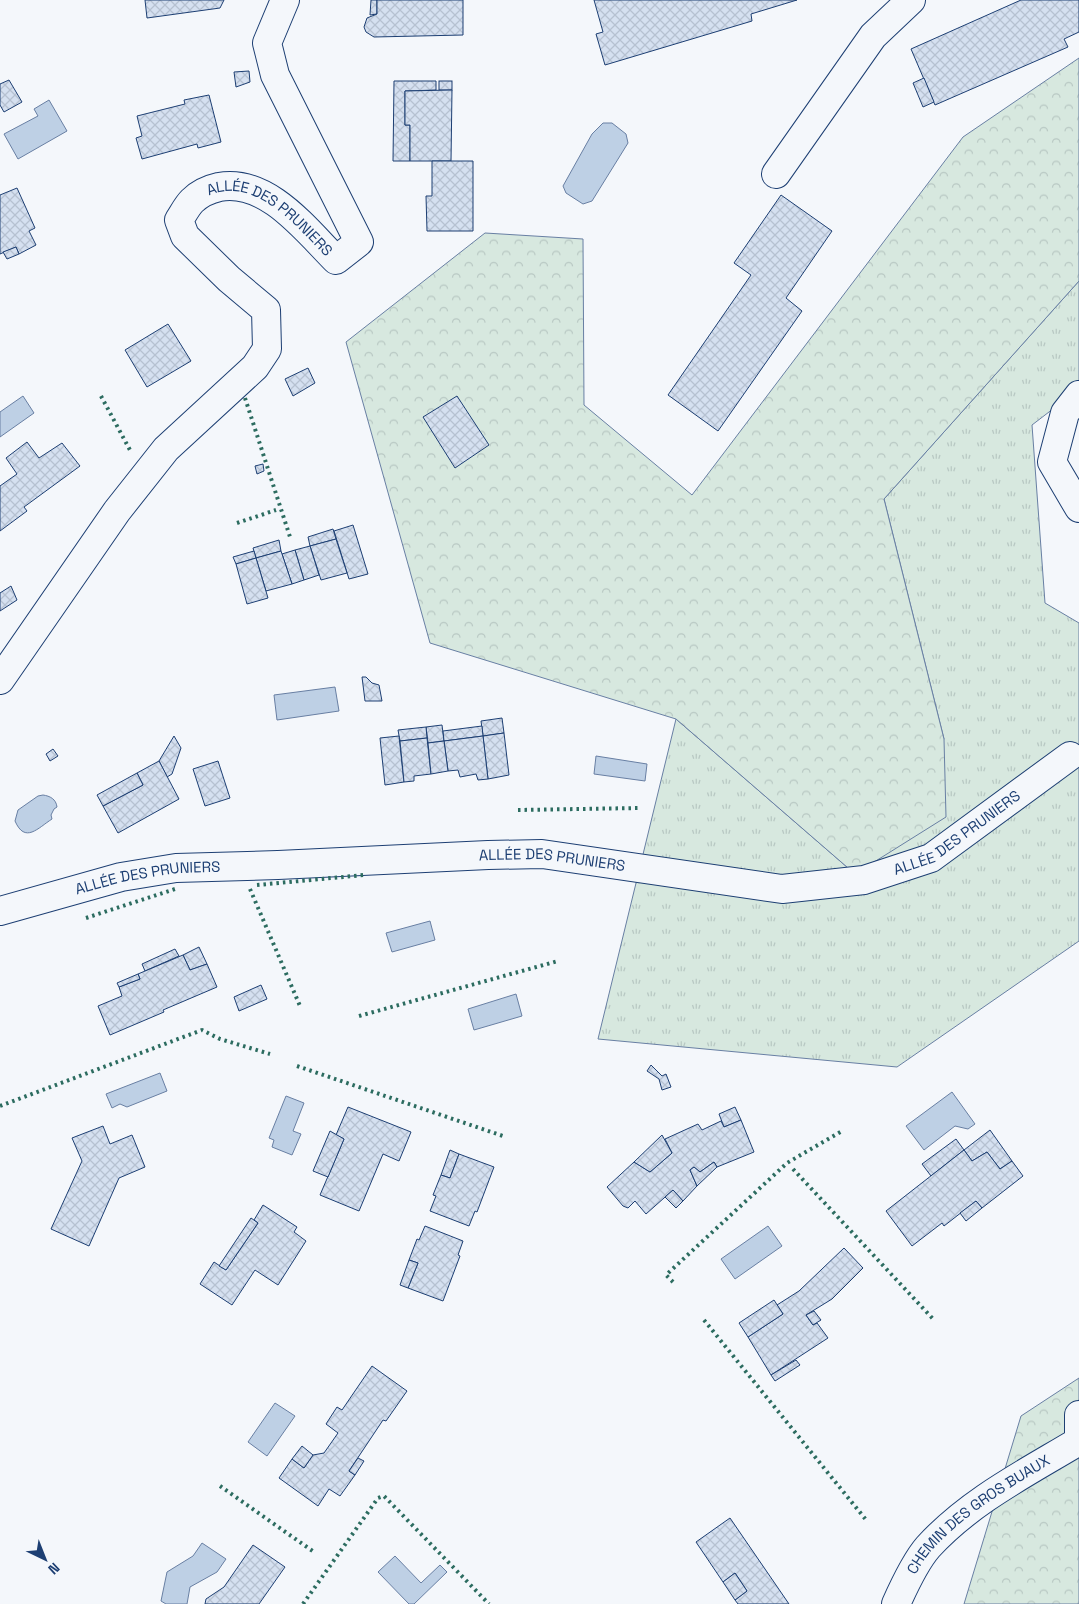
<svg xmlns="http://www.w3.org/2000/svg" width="1079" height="1604" viewBox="0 0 1079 1604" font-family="'Space Grotesk',sans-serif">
  <defs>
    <pattern id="grass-tufts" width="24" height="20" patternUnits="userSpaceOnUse" patternTransform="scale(1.25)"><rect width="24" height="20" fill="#d7e8df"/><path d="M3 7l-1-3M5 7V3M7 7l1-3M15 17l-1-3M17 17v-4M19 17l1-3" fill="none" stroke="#b8c8c3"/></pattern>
    <pattern id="forest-crowns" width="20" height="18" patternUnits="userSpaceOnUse" patternTransform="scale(1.25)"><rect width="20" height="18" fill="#d7e8df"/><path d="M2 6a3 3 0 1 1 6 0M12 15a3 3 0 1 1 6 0" fill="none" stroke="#b8c8c3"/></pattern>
    <pattern id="building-cross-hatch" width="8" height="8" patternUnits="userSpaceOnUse" patternTransform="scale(1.25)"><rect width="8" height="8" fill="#d5e0f0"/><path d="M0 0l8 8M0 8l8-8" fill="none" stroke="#b6c1d1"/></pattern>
  </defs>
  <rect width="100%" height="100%" fill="#f4f7fb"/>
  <polygon fill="url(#grass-tufts)" stroke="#687fa3" points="1079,281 1079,389 1032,425 1045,603 1079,623 1079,941 897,1067 598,1039 676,719 855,874 944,739 884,499"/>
  <g fill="url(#forest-crowns)" stroke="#687fa3">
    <polygon points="1079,58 1079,281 884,499 944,739 946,817 855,874 676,719 430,643 346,342 485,233 583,239 584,405 692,495 963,137"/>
    <polygon points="1079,1378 1079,1604 964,1604 1021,1416"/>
  </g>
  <g fill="#bed0e5" stroke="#687fa3">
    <polygon points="49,100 67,131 18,159 4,134 38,116 34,109"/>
    <polygon points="603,123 612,123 626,134 628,143 592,201 583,204 566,193 563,186 592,134"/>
    <polygon points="23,396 34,413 0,437 0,412"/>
    <polygon points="335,687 339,711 277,720 274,695"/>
    <polygon points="596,756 647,764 645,781 594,774"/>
    <path d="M43,795C50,796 56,799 57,807L54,809L51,815L52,819C38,828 25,844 15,821L18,810L38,796Z"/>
    <polygon points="430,921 435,940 392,952 386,933"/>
    <polygon points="516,994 522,1016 474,1030 468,1009"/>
    <polygon points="160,1073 167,1091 127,1107 120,1104 112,1108 106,1094"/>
    <polygon points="952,1092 975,1124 968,1129 955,1126 924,1150 906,1126"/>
    <polygon points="286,1096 304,1103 293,1131 301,1134 292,1155 272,1147 274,1140 269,1138"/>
    <polygon points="768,1226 782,1246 735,1279 721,1259"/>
    <polygon points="275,1403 295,1416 267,1456 248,1442"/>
    <polygon points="202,1543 226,1559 217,1572 190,1587 187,1604 166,1604 161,1601 167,1572 193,1556"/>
    <polygon points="395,1556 421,1583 440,1565 447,1572 414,1604 409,1604 378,1572"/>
  </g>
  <g fill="url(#building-cross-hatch)" stroke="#1d3f73">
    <polygon points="145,0 224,0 220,8 147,18"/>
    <polygon points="371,0 377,0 377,14 370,15"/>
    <polygon points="377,0 463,0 463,35 374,37 366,32 364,27 367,18 377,14"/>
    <polygon points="594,0 797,0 751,14 752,21 605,65 596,34 603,32"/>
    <polygon points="1021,0 1079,0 1079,32 1064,39 1068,47 935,105 911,49"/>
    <polygon points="249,71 250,82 236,87 234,72"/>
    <polygon points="924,78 934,102 923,107 913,83"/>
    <polygon points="9,80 22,102 4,112 0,105 0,84"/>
    <polygon points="394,81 436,81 436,90 405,91 405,125 410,125 410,161 393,161"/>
    <rect x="439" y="81" width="13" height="9"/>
    <polygon points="452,90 451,161 410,161 410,125 405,125 405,91"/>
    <polygon points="209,95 221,142 198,148 197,144 142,159 136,138 142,136 137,116 185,104 184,100"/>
    <polygon points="432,161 473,161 473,231 427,231 426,196 432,196"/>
    <polygon points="17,188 35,228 29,231 36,245 19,254 16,247 0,254 0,195"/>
    <polygon points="781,195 832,231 786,298 802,311 718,431 668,395 751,275 734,263"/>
    <polygon points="16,247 19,254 7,259 3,252"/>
    <polygon points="168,324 191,361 147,387 125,350"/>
    <polygon points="308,368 315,383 293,396 285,379"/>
    <polygon points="457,396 489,445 455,468 423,417"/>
    <polygon points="27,442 39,458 62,443 80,466 24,507 27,511 0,531 0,486 17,474 6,458"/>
    <polygon points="263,464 264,471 257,474 255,466"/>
    <polygon points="353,525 368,574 349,579 334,531"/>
    <polygon points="333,529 336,539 310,546 308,537"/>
    <polygon points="336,539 347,573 321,580 310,546"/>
    <polygon points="279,540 281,551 256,558 253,548"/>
    <polygon points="310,546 319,575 304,580 295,550"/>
    <polygon points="295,550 304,580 292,584 282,554"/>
    <polygon points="254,551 256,558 236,564 233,557"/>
    <polygon points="281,551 292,584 266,591 256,558"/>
    <polygon points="256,558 268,598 247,604 236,564"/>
    <polygon points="11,586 17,600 0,611 0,593"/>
    <polygon points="362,677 366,677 372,683 379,685 382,701 365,701"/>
    <polygon points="502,718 504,733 483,736 481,721"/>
    <polygon points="442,725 444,741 428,743 426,727"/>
    <polygon points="482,726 483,736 444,741 443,731"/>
    <polygon points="426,727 427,738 400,741 398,730"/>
    <polygon points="504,733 509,775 488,779 483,736"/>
    <polygon points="174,736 181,748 172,774 167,777 159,761"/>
    <polygon points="399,736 404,782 385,785 380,738"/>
    <polygon points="483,736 488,779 478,780 476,774 460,777 458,770 448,771 444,741"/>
    <polygon points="427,738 431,774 414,776 414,781 404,782 400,741"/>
    <polygon points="444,741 448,771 431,774 428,743"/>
    <polygon points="53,749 58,756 50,761 46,754"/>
    <polygon points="159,761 179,799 118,833 103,806 143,785 137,773"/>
    <polygon points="218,761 230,798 205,806 193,769"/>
    <polygon points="137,773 143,785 103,806 97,795"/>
    <polygon points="199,947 207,964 190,970 183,955"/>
    <polygon points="175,949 179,956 145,971 142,964"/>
    <polygon points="183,955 190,970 207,964 217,987 163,1010 164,1012 110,1035 98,1006 122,996 119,987 140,979 138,974"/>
    <polygon points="138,974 140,979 119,987 117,983"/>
    <polygon points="261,985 267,999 239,1011 234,997"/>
    <polygon points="651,1065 662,1076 666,1074 671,1087 662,1090 659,1079 647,1071"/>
    <polygon points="348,1107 411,1132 399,1161 383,1154 359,1211 320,1195 344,1139 336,1135"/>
    <polygon points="735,1107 741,1120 724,1127 719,1114"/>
    <polygon points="741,1120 754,1152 717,1167 714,1162 700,1172 694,1167 690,1170 697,1186 683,1201 673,1190 646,1214 635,1201 628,1208 623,1206 607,1187 634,1162 650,1172 672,1153 665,1139 698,1124 702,1130 721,1121 724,1127"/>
    <polygon points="103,1126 110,1144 132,1135 145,1167 119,1178 89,1246 51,1229 82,1161 72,1138"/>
    <polygon points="990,1130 1012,1161 1000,1169 987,1152 972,1161 964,1150"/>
    <polygon points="330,1131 344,1139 328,1177 313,1171"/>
    <polygon points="662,1135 672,1153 650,1172 634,1162"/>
    <polygon points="956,1139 964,1150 931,1176 922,1164"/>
    <polygon points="450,1150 459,1154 450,1178 441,1175"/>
    <polygon points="964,1150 972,1161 987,1152 1000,1169 1012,1161 1023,1176 982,1208 976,1201 944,1226 942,1223 912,1246 886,1211"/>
    <polygon points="459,1154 494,1167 477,1212 475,1211 469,1226 430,1211 436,1196 433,1195 441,1175 450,1178"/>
    <polygon points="714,1162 717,1167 697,1186 690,1170 694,1167 700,1172"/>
    <polygon points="673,1190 683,1201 676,1208 665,1197"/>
    <polygon points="976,1201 982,1208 966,1221 960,1213"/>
    <polygon points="263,1205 297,1227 294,1232 306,1241 278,1285 255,1270 232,1305 200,1284 214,1262 226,1270 258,1223 254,1220"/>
    <polygon points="251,1218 258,1223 226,1270 219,1266"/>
    <polygon points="425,1226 463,1241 458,1255 460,1256 443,1301 408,1288 418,1263 409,1260 417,1239 419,1240"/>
    <polygon points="844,1248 863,1268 832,1299 806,1315 813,1325 817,1323 828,1338 771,1375 748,1337 783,1314 777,1305 799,1291"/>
    <polygon points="409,1260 418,1263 408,1288 400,1285"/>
    <polygon points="774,1300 783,1314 748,1337 739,1323"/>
    <polygon points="814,1311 821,1320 813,1325 806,1315"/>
    <polygon points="796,1360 800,1365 775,1381 771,1375"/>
    <polygon points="372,1366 407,1391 386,1421 383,1420 349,1471 355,1475 340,1496 329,1489 318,1506 279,1478 292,1459 304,1468 313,1455 324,1453 338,1433 326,1424 337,1407 342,1410"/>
    <polygon points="302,1446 313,1455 304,1468 292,1459"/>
    <polygon points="358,1458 364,1461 355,1475 349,1471"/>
    <polygon points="730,1518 789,1604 738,1604 735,1600 747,1591 735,1573 723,1582 696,1542"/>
    <polygon points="253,1545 285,1567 259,1604 205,1604 206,1599 224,1587"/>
    <polygon points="735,1573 747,1591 735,1600 723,1582"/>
  </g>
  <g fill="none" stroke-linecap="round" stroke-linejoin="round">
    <defs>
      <g id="street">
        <polyline points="776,174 873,36 911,0"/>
        <polyline points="1079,395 1065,413 1052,462 1079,508"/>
        <path id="s1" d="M0,680L117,511L166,449L255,367L267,349L266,310L229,279L185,236L179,220C183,214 187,206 192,201C199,194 210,189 219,187C267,178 306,230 336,260L359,242L275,75L267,43L285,0"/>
        <path id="s2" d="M0,911L121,877L176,868L278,865L488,855L542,854L782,889L864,880L931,858L1070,756"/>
        <path id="s3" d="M896,1604C904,1586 915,1562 928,1547C970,1501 1026,1473 1079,1441V1415"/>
      </g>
    </defs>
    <use href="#street" stroke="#1d3f73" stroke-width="30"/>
    <use href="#street" stroke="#f4f7fb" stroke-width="28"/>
    <g stroke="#2c6c60" stroke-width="4" stroke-dasharray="2.5 4" stroke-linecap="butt">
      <polyline points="101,396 131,452"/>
      <polyline points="245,398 291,540"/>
      <polyline points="237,523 276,510"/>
      <polyline points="518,810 640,808"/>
      <polyline points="257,885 364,875"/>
      <polyline points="250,889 300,1006"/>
      <polyline points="86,918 178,888"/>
      <polyline points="359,1016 558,961"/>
      <polyline points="297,1066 506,1137"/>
      <polyline points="0,1106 202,1030 220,1039 270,1054"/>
      <polyline points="793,1169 935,1321"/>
      <polyline points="673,1282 666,1275 787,1163 842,1131"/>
      <polyline points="704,1320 867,1521"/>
      <polyline points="220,1486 314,1552"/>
      <polyline points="303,1604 378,1498 384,1496 489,1604"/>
    </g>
  </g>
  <g text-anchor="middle" stroke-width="4" stroke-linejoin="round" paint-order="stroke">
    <g font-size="15" fill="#1d3f73" stroke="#f4f7fb">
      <text dy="5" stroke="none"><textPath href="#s1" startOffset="708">ALLÉE DES PRUNIERS</textPath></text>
      <text dy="5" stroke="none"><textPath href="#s2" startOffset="978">ALLÉE DES PRUNIERS</textPath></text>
      <text dy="5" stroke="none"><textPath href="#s2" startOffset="558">ALLÉE DES PRUNIERS</textPath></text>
      <text dy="5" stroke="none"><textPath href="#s2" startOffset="152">ALLÉE DES PRUNIERS</textPath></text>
      <text dy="5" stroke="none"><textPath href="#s3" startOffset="125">CHEMIN DES GROS BUAUX</textPath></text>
    </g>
  </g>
  <g transform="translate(45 1559) rotate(137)" stroke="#f4f7fb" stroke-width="4" paint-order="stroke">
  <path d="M0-4L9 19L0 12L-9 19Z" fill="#1d3f73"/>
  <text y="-8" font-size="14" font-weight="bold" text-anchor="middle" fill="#1d3f73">N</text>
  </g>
</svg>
